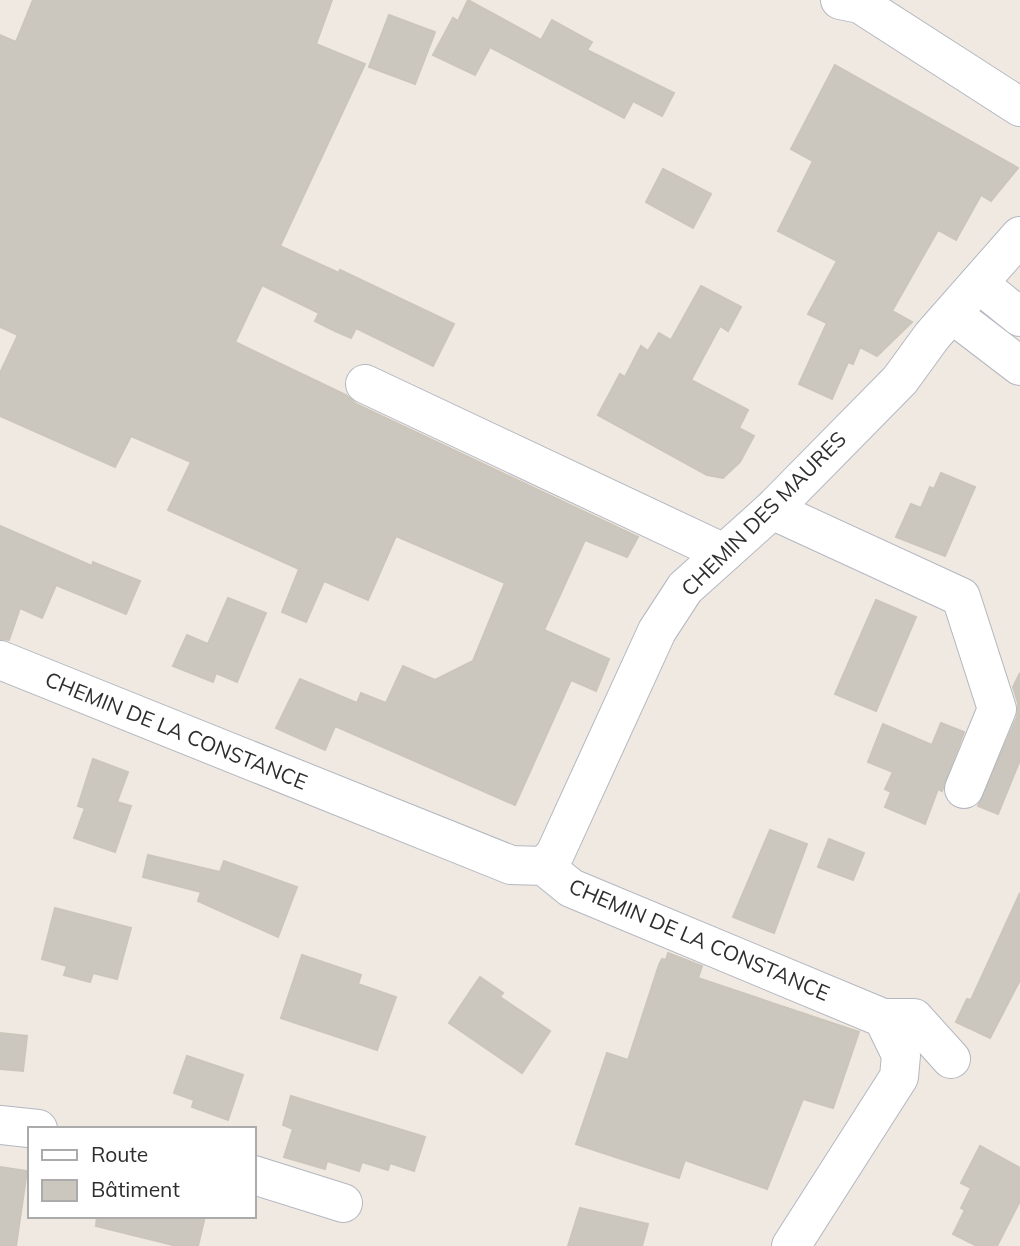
<svg xmlns="http://www.w3.org/2000/svg" width="1020" height="1246" viewBox="0 0 1020 1246" font-family="Mulish,sans-serif">
  <rect width="100%" height="100%" fill="#efe9e1"/>
  <g fill="#cbc7bf" stroke="#cbc5ba" stroke-width="2">
    <polygon points="33,0 332,0 316,44 365,64 280,246 339,273 340,270 454,324 433,366 356,328 351,338 335,331 315,321 319,313 262,285 235,342 346,395 356,404 638,537 627,557 585,540 544,630 609,659 596,691 571,680 515,805 335,726 325,750 276,728 300,679 357,703 361,693 386,703 403,666 435,680 473,661 505,583 396,536 368,600 324,581 306,622 282,612 299,569 168,510 191,462 131,436 115,467 0,416 0,373 18,335 0,327 0,35 16,42"/>
    <polygon points="468,0 541,40 552,20 592,42 587,50 674,93 662,116 633,101 624,118 490,47 475,75 433,55 453,18 458,21"/>
    <polygon points="389,15 435,32 415,84 369,67"/>
    <polygon points="835,65 1018,168 991,201 981,195 956,240 938,230 892,311 912,322 877,356 860,347 853,364 848,362 832,399 799,384 827,323 808,314 837,261 778,231 813,161 791,149"/>
    <polygon points="663,169 711,194 693,228 646,202"/>
    <polygon points="701,286 741,307 728,331 720,326 691,380 748,410 739,428 754,436 740,462 723,478 707,475 598,415 620,374 625,377 641,346 648,351 659,333 671,340"/>
    <polygon points="941,473 975,487 945,556 896,537 911,504 921,508 930,487 934,489"/>
    <polygon points="0,526 92,566 93,562 140,581 126,614 56,585 42,618 20,608 9,640 0,639"/>
    <polygon points="228,598 266,613 237,682 216,673 213,682 173,666 187,635 208,644"/>
    <polygon points="876,600 916,617 876,711 835,694"/>
    <polygon points="1020,673 1020,760 998,814 978,806 1017,717 1018,703 1013,687"/>
    <polygon points="941,723 964,732 942,791 938,789 925,824 885,807 891,792 885,789 893,772 868,762 883,724 932,745"/>
    <polygon points="93,759 128,772 117,802 131,806 115,852 74,838 85,808 78,806"/>
    <polygon points="770,830 807,844 774,933 733,917"/>
    <polygon points="829,839 864,853 853,880 818,867"/>
    <polygon points="148,855 220,872 224,861 297,887 278,937 198,901 201,892 143,877"/>
    <polygon points="1020,893 1020,980 990,1038 956,1022 967,999 971,1000"/>
    <polygon points="55,908 131,928 117,979 93,973 90,982 64,975 67,966 42,959"/>
    <polygon points="668,953 702,966 698,978 859,1032 833,1108 803,1099 767,1189 685,1160 679,1178 576,1144 607,1053 628,1060 659,965 662,959 666,960"/>
    <polygon points="302,955 361,975 358,984 396,997 377,1050 281,1018"/>
    <polygon points="480,977 503,993 500,997 550,1031 522,1073 449,1023"/>
    <polygon points="0,1033 27,1036 23,1071 0,1069"/>
    <polygon points="187,1056 243,1075 228,1120 192,1107 194,1100 174,1093"/>
    <polygon points="291,1096 425,1137 414,1171 390,1163 388,1170 362,1162 359,1171 327,1161 325,1169 284,1157 293,1129 283,1125"/>
    <polygon points="980,1146 1020,1168 1020,1201 997,1246 977,1246 953,1234 965,1210 961,1208 971,1188 961,1183"/>
    <polygon points="0,1167 27,1171 16,1246 0,1246"/>
    <polygon points="580,1208 648,1224 642,1246 568,1246"/>
    <polygon points="97,1216 205,1216 198,1246 177,1246 96,1226"/>
  </g>
  <g fill="none" stroke-linecap="round" stroke-linejoin="round">
    <defs>
      <g id="minor">
        <polyline points="840,0 860,4 1020,107"/>
        <polyline points="979,284 1020,317"/>
        <polyline points="952,314 1020,366"/>
        <polyline points="365,384 724,553"/>
        <polyline points="772,510 961,597 997,709 964,789"/>
        <polyline points="0,660 511,865 544,866 571,888 883,1018 901,1055 899,1077 791,1246"/>
        <polyline points="544,866 555,854 657,631 685,588 772,510 900,380 932,336 1020,236"/>
        <polyline points="883,1018 914,1018 951,1059"/>
        <polyline points="0,1125 38,1129"/>
        <polyline points="254,1175 343,1203"/>
      </g>
    </defs>
    <use href="#minor" stroke="#b4b7c1" stroke-width="40"/>
    <use href="#minor" stroke="#fff" stroke-width="38"/>
  </g>
  <g text-anchor="middle" stroke-width="5" stroke-linejoin="round" paint-order="stroke">
    <g font-size="21" fill="#2e2e2e" stroke="#fff">
      <text transform="translate(764 514) rotate(-45)" y="7">CHEMIN DES MAURES</text>
      <text transform="translate(176 731) rotate(22)" y="7">CHEMIN DE LA CONSTANCE</text>
      <text transform="translate(699 940) rotate(23)" y="7">CHEMIN DE LA CONSTANCE</text>
    </g>
  </g>
  <rect x="28" y="1127" width="228" height="91" fill="#ffffff" stroke="#ababab" stroke-width="2"/>
  <rect x="42" y="1150" width="35" height="10" fill="#ffffff" stroke="#ababab" stroke-width="2"/>
  <text x="91" y="1162" font-size="21" fill="#2e2e2e">Route</text>
  <rect x="42" y="1180" width="35" height="21" fill="#cbc7bf" stroke="#ababab" stroke-width="2"/>
  <text x="91" y="1197" font-size="21" fill="#2e2e2e">Bâtiment</text>
</svg>
